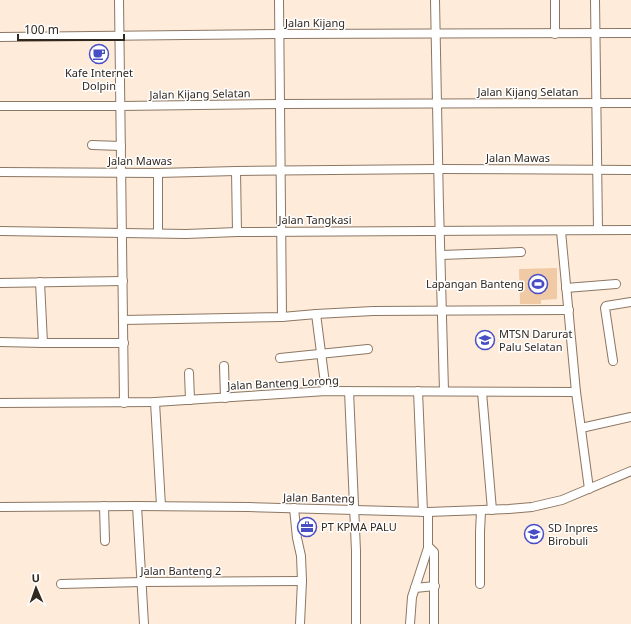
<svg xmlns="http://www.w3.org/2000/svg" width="631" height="624" viewBox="0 0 631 624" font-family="'Noto Sans',sans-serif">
  <rect width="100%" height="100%" fill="#feebd9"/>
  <polygon fill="#f0c9a5" points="557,268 557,299 541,300 541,304 520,304 519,269"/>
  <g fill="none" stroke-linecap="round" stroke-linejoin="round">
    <defs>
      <g id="minor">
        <polyline points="119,0 124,403"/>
        <polyline points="279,0 282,317"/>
        <path d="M435,0C437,130 440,261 444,391"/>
        <polyline points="555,0 555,34"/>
        <polyline points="595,0 598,230"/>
        <polyline points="0,37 279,34 631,33"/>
        <polyline points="0,106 121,106 280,104 631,103"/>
        <polyline points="92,145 121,146"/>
        <polyline points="236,171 237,232"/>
        <polyline points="0,172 158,173 236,171 438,169 631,170"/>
        <polyline points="0,231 186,234 237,232 631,230"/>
        <polyline points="561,231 576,392 589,489"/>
        <polyline points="158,233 158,173"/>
        <polyline points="441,255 521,252"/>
        <polyline points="40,282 43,343"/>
        <polyline points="0,283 123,281"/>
        <polyline points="566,288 616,284"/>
        <polyline points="316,314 326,391"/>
        <polyline points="123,320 282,317 316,314 373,311 569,310"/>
        <polyline points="0,342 43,343 124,343"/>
        <polyline points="280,358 368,349"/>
        <polyline points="613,361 605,308 606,306 631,302"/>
        <polyline points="224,366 225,398"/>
        <polyline points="189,373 190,400"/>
        <polyline points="349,391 356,551 356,624"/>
        <polyline points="418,391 423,512"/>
        <polyline points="482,392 492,510"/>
        <polyline points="155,402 161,506"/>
        <polyline points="0,403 155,402 326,391 576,392"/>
        <polyline points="581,428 631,417"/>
        <polyline points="104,506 105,541"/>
        <polyline points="137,506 144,624"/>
        <polyline points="0,507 137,506 248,507 428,512 509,509 532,507 562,500 631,471"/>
        <polyline points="294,508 297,538 301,556 302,581 300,624"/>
        <polyline points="428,548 430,548 434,552 434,624"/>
        <polyline points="61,584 142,582 302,581"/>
        <polyline points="480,584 480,532 481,511"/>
        <polyline points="415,588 435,586"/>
        <polyline points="410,624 412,597 428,548 428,512"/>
      </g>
    </defs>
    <use href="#minor" stroke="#8c7763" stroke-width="10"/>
    <use href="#minor" stroke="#fff" stroke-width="8"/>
  </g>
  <defs>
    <symbol id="cafe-ring" viewBox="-11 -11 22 22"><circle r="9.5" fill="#fff" stroke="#484fc5" stroke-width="1.5"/><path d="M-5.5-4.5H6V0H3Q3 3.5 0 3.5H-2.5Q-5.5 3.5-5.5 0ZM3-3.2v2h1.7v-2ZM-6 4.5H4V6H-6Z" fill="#484fc5"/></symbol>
    <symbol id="stadium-ring" viewBox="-11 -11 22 22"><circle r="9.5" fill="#fff" stroke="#484fc5" stroke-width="1.5"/><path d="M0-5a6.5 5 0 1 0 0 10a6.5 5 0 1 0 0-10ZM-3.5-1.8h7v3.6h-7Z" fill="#484fc5"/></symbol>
    <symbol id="school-ring" viewBox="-11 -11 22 22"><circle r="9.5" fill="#fff" stroke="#484fc5" stroke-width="1.5"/><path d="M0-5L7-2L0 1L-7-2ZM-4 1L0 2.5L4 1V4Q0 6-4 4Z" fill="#484fc5"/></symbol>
    <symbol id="office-ring" viewBox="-11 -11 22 22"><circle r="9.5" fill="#fff" stroke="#484fc5" stroke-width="1.5"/><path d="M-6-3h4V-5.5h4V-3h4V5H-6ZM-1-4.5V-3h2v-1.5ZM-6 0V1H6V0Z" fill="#484fc5"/></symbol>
  </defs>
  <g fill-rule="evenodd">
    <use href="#cafe-ring" x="88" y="43" width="22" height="22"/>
    <use href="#stadium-ring" x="527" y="273" width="22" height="22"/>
    <use href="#school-ring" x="474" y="329" width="22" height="22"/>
    <use href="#office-ring" x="296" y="516" width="22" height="22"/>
    <use href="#school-ring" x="523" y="523" width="22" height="22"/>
  </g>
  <g text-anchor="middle" stroke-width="3" stroke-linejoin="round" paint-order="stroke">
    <g font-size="11" fill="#312820" stroke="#fff">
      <text x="315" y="27">Jalan Kijang</text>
      <text x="528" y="96">Jalan Kijang Selatan</text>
      <text transform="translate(200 94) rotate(-1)" y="4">Jalan Kijang Selatan</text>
      <text x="518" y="162">Jalan Mawas</text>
      <text x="140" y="165">Jalan Mawas</text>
      <text x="315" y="224">Jalan Tangkasi</text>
      <text transform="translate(283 383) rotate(-3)" y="4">Jalan Banteng Lorong</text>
      <text transform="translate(319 498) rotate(1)" y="4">Jalan Banteng</text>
      <text x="181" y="575">Jalan Banteng 2</text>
    </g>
    <g font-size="11" fill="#312820" stroke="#fff" text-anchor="start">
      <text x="99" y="77" text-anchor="middle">Kafe Internet<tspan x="99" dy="13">Dolpin</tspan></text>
      <text x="524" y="288" text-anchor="end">Lapangan Banteng</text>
      <text x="499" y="338">MTSN Darurat<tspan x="499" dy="13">Palu Selatan</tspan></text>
      <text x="321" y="531">PT KPMA PALU</text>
      <text x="548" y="532">SD Inpres<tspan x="548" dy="13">Birobuli</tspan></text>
    </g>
  </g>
  <g transform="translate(36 588) rotate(358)" stroke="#ffffff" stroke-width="3" paint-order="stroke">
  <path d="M0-3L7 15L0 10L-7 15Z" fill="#312820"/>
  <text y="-6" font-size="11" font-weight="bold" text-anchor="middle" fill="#312820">U</text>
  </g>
  <path d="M18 34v6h106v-6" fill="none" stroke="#312820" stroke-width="2"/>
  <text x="24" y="34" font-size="12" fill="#312820" stroke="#ffffff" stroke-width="3" paint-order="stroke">100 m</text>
</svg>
